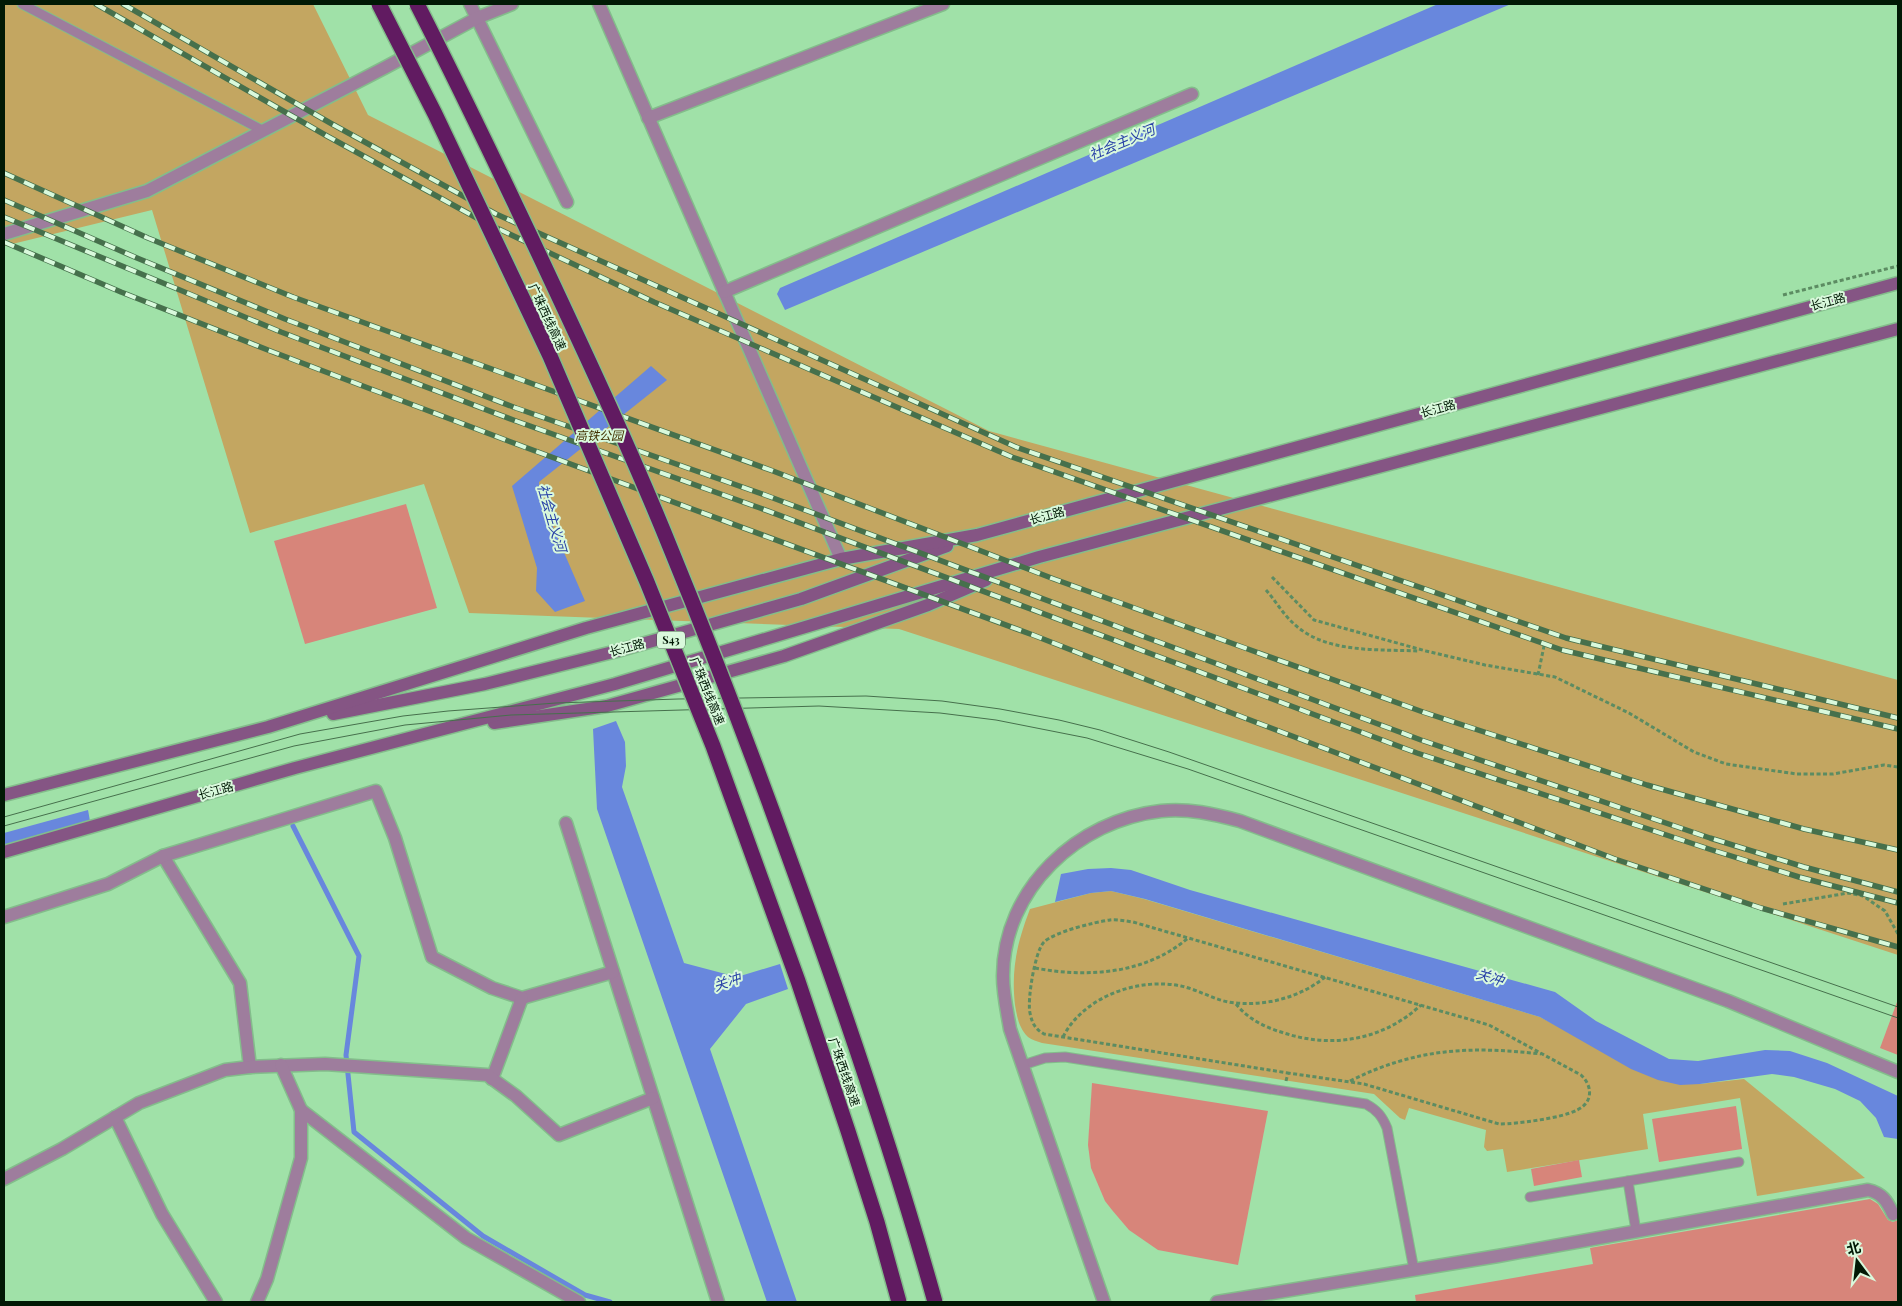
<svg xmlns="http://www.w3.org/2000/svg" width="1902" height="1306" viewBox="0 0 1902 1306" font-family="'Playfair Display','Noto Sans SC',serif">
  <rect width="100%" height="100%" fill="#a0e1a8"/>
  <g fill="#c3a661">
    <polygon points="4,4 313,4 368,115 989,431 1898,680 1898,955 899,629 469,613 424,484 250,533 152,210 4,246"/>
    <path d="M1111,891L1144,899L1540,1017L1561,1028L1700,1084L1744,1079L1865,1178L1757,1196L1740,1098L1643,1114L1648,1149L1507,1172L1503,1149L1487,1151L1484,1147L1486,1130L1409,1108L1405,1120L1400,1118L1374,1094L1042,1043C1037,1041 1032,1040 1028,1037C1019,1028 1017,1017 1015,1005C1011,969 1017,943 1030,909L1091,893Z"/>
  </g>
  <g fill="#6887dd">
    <polygon points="1438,4 1511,4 785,310 777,294 780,288"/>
    <polygon points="651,366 667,380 539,482 540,497 585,601 555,612 536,591 537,568 512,486"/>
    <polygon points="616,721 625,742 626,766 622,787 684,963 737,977 780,964 788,989 746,1004 710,1049 797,1302 767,1302 597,809 593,729"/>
    <polygon points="88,810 90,821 4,846 4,833"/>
    <polygon points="1111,868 1131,870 1190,890 1555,992 1596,1021 1669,1059 1698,1061 1765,1050 1790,1051 1827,1063 1898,1096 1898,1139 1884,1137 1876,1118 1860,1101 1835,1089 1794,1077 1772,1074 1700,1084 1680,1085 1658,1080 1631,1069 1540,1017 1145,899 1111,891 1091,893 1055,902 1061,874 1088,869"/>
  </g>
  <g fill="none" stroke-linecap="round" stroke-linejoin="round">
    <polyline stroke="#6887dd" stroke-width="5" points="293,826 359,956 346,1055 354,1132 483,1236 585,1295 610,1302"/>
  </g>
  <g fill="#d7857a">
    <polygon points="406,504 437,608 305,644 274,541"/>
    <polygon points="1897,1002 1898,1003 1898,1055 1880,1048"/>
    <polygon points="1092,1083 1268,1111 1238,1265 1158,1250 1129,1230 1112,1210 1105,1201 1091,1168 1088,1145"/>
    <polygon points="1736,1106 1742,1149 1659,1162 1652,1119"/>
    <polygon points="1579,1160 1582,1177 1534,1186 1531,1169"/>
    <polygon points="1870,1199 1878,1204 1888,1220 1893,1222 1898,1220 1898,1302 1416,1302 1415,1295 1593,1264 1590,1248"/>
  </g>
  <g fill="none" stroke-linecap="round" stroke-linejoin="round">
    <defs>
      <g id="lane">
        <polyline points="22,4 264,131"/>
        <path d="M1023,1065L1045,1058L1065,1057L1366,1104C1377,1110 1382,1116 1387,1128L1414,1270"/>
        <polyline points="1530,1197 1628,1181"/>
        <polyline points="1636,1231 1628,1181 1739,1162"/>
      </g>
      <g id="street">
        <polyline points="470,4 567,202"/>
        <path d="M599,4C678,189 761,374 841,559"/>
        <polyline points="648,118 943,4"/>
        <polyline points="4,234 147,191 386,67 477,18 512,4"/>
        <polyline points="724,292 1192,94"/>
        <polyline points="566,823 718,1302"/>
        <polyline points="163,856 240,983 250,1067"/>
        <polyline points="4,917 108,884 163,856 376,791 395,838 432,957 492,988 522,998 613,972"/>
        <polyline points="492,1079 522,998"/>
        <polyline points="301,1110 466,1238 579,1302"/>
        <polyline points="115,1117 162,1214 216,1302"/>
        <polyline points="4,1179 62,1149 139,1103 225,1070 250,1067 325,1064 487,1075 516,1096 559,1135 653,1098"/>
        <polyline points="257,1302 267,1279 301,1158 301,1110 281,1065"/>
        <path d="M1104,1302L1010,1029C1007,1011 1003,994 1003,976C1003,889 1078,820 1161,811C1188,808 1214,814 1240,821L1728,1001L1898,1072"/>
        <path d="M1217,1302L1498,1256L1868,1190C1882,1193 1887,1201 1893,1214"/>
      </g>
      <g id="secondary">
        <polyline points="333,714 485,684 617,651 801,599 947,546"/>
        <polyline points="494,723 607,706 784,656 928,605 986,580"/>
        <polyline points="4,795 268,727 586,628 841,559 977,535 1898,283"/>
        <polyline points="4,852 295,768 615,684 1039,557 1898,329"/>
      </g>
    </defs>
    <use href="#lane" stroke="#83bd8b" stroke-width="11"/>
    <use href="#street" stroke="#83bd8b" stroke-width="15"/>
    <use href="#secondary" stroke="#83bd8b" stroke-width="15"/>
    <g stroke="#5c8c62" stroke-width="3" stroke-dasharray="4 2.5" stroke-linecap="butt">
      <polyline points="1783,295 1898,266"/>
      <polyline points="1272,577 1314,620 1426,651 1485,665 1555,677 1629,713 1694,752 1726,764 1797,774 1833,774 1884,765 1898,767"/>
      <path d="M1266,590C1275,600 1283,614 1293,623C1325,654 1378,649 1419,651"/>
      <polyline points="1538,675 1544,646"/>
      <polyline points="1783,904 1848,893 1863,896 1885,911 1898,934"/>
      <path d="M1035,968C1088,978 1146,974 1188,938"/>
      <path d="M1236,1004C1247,1018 1264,1027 1281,1032C1330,1049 1382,1041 1421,1005"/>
      <path d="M1063,1037C1083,997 1138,977 1181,986C1200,990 1217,1002 1236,1003C1267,1006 1301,997 1325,977"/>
      <path d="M1286,1081L1288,1073L1044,1034C1035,1029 1032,1023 1030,1013C1027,1000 1035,951 1044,942C1054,932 1095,922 1110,920C1117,919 1125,921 1133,922L1489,1025L1581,1075C1593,1086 1593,1103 1577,1110C1563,1118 1516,1124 1499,1124L1364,1084L1288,1073"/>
      <path d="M1350,1081C1416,1048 1470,1046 1541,1054"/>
    </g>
    <use href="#lane" stroke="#9e7d9d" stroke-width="9"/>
    <use href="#street" stroke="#9e7d9d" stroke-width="12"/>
    <use href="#secondary" stroke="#855584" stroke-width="12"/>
    <g stroke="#46704c" stroke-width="1">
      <polyline points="4,817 300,734 403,716 448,711 556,703 678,699 866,696 942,701 1000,709 1059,720 1100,730 1169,752 1898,1007"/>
      <polyline points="4,826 294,746 405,725 511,715 819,706 940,713 996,720 1087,738 1188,769 1898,1018"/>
    </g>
    <defs>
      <g id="rail">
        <polyline points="96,4 327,136 486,223 654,302 1012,457 1562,650 1898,729"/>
        <polyline points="123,4 332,124 496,214 1016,447 1566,638 1898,718"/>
        <polyline points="4,173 148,238 293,297 773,471 1054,579 1245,648 1423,712 1647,785 1804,829 1898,850"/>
        <polyline points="4,200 137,258 285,319 516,408 765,495 1421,740 1710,838 1804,867 1898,892"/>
        <polyline points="4,217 281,332 516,421 760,508 1417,753 1712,850 1799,877 1898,903"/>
        <polyline points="4,242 121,292 273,352 511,442 1033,635 1216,707 1615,859 1761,908 1898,947"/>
      </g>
    </defs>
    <use href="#rail" stroke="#46704c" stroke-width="5.5"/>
    <use href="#rail" stroke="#d9f9dc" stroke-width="4" stroke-dasharray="11" stroke-linecap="butt"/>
    <defs>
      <g id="highway-bridge">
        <polyline points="379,4 435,114 550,356 647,582 713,746 798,981 848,1131 877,1222 899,1302"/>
        <path d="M417,4C461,90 502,176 543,263C588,359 633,455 672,552C715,657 755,762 793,868C845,1011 894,1155 935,1302"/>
      </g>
    </defs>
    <use href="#highway-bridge" stroke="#83bd8b" stroke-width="18" stroke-linecap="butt"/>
    <use href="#highway-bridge" stroke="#611b61" stroke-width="15"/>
  </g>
  <g text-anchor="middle" stroke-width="4" stroke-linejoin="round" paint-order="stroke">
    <rect fill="#d9f9dc" stroke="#425c46" stroke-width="1" x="657" y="631.5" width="28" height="17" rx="4"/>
    <g font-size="11" font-weight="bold" fill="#011905">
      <text x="671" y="644">S43</text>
    </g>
    <g font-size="12" fill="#011905" stroke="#d9f9dc">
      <text transform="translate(1828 302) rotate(-15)" y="4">长江路</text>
      <text transform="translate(547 317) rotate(65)" y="4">广珠西线高速</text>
      <text transform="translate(1438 409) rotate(-15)" y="4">长江路</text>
      <text transform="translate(1047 516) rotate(-15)" y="4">长江路</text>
      <text transform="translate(627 648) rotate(-15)" y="4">长江路</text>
      <text transform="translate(707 691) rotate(68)" y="4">广珠西线高速</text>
      <text transform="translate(216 791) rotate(-16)" y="4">长江路</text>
      <text transform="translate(844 1072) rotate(71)" y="4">广珠西线高速</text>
    </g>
    <g font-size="12" font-style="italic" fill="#433202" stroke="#d9f9dc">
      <text x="599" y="440">高铁公园</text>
    </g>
    <g font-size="14" font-style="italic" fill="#2942a7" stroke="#d9f9dc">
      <text transform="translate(1122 142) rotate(-23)" y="5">社会主义河</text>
      <text transform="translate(552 518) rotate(74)" y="5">社会主义河</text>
      <text transform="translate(1490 977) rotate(17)" y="5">关冲</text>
      <text transform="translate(727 982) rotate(-19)" y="5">关冲</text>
    </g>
  </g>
  <rect width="1902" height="1306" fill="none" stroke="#011905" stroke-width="10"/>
  <g transform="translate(1857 1261) rotate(345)" stroke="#d9f9dc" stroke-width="4" paint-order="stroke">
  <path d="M0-4L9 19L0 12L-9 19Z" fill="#011905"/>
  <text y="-8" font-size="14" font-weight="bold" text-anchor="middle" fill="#011905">北</text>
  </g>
</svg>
